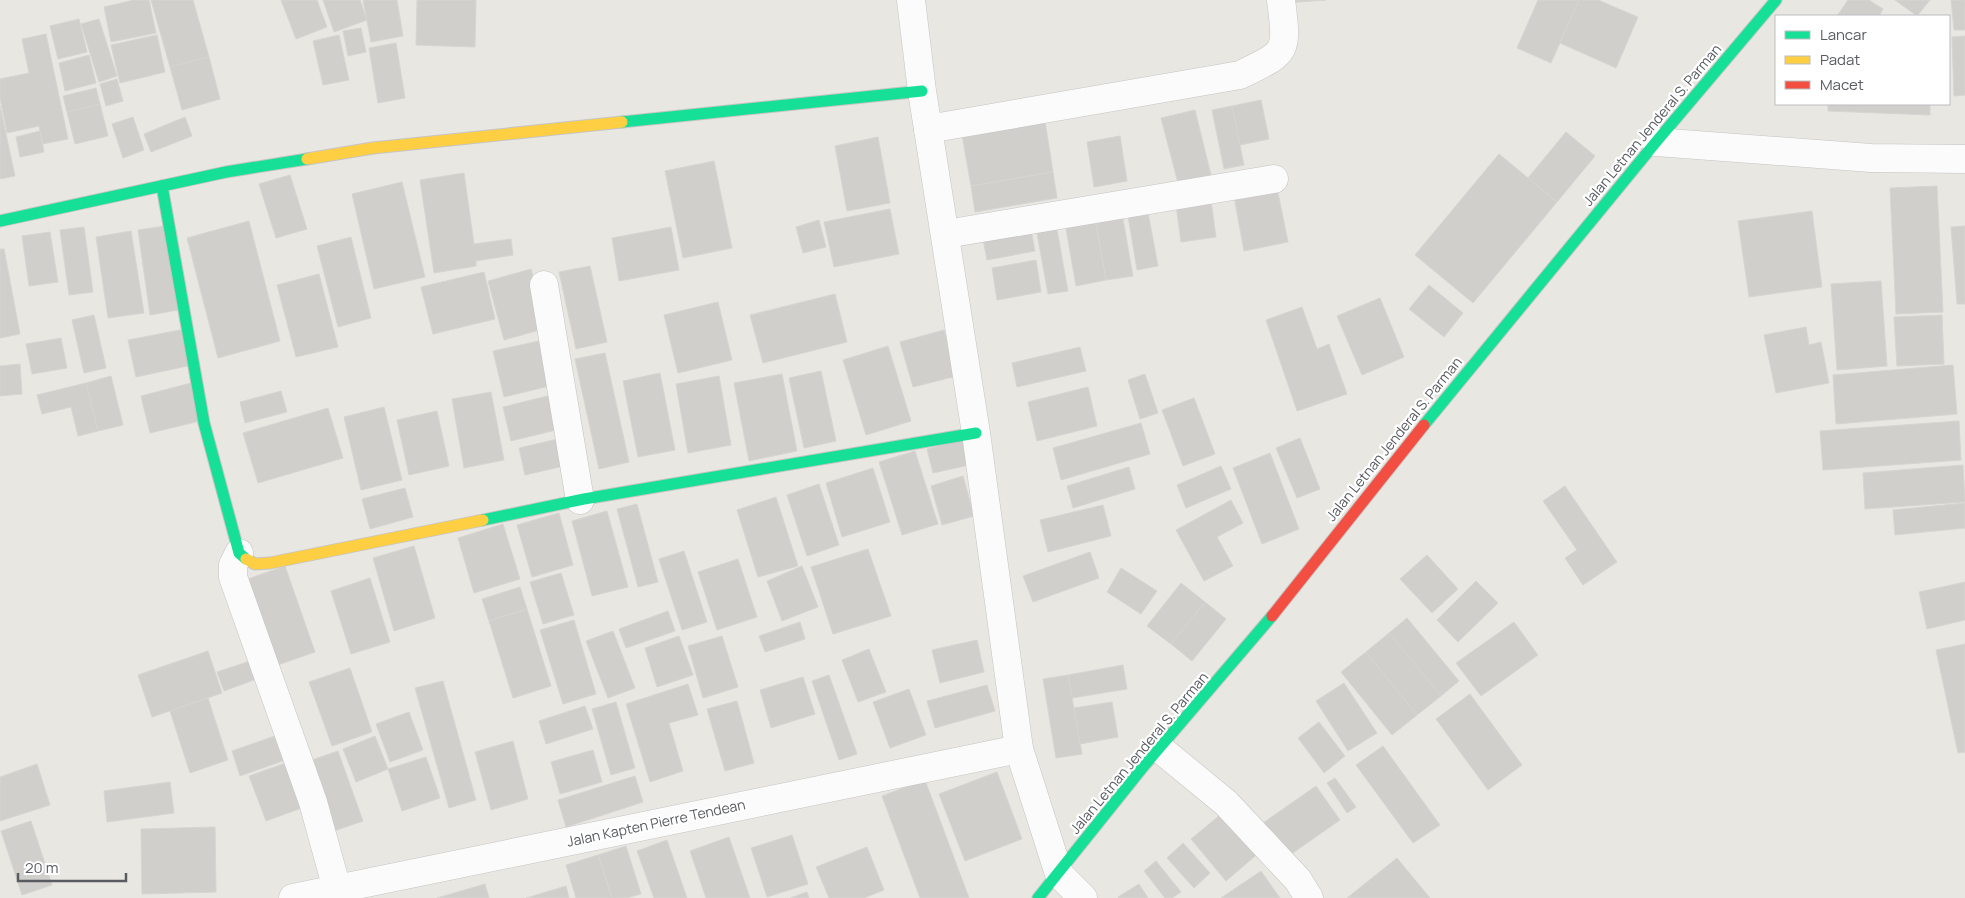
<svg xmlns="http://www.w3.org/2000/svg" width="1965" height="898" viewBox="0 0 1965 898" font-family="Manrope,sans-serif">
  <rect width="100%" height="100%" fill="#e8e7e2"/>
  <g fill="#d0cfcc" stroke="#d7d5d1">
    <polygon points="134,0 149,0 156,33 111,42 104,7"/>
    <polygon points="151,0 193,0 209,57 170,67"/>
    <polygon points="281,0 317,0 327,27 296,39"/>
    <polygon points="323,0 360,0 367,20 334,32"/>
    <polygon points="363,0 397,0 403,36 371,42"/>
    <polygon points="417,0 476,0 475,47 416,45"/>
    <polygon points="1284,0 1326,0 1284,3"/>
    <polygon points="1538,0 1579,0 1551,63 1517,48"/>
    <polygon points="1579,0 1598,0 1638,17 1616,68 1560,43"/>
    <polygon points="1848,0 1869,0 1883,9 1879,16 1837,16"/>
    <polygon points="1895,0 1930,0 1917,16"/>
    <polygon points="1951,0 1965,0 1965,30 1954,30"/>
    <polygon points="79,19 87,52 58,59 50,26"/>
    <polygon points="99,19 117,76 99,82 81,24"/>
    <polygon points="361,28 366,52 348,56 343,31"/>
    <polygon points="46,34 68,139 43,144 39,126 7,133 0,98 0,79 29,73 22,39"/>
    <polygon points="157,35 165,72 120,83 111,45"/>
    <polygon points="339,35 349,80 323,85 313,41"/>
    <polygon points="1965,36 1965,95 1954,96 1952,37"/>
    <polygon points="396,43 405,98 378,103 369,48"/>
    <polygon points="89,55 96,83 65,91 59,63"/>
    <polygon points="209,57 220,99 182,110 170,67"/>
    <polygon points="117,79 123,101 106,106 100,84"/>
    <polygon points="96,88 100,104 67,112 63,96"/>
    <polygon points="1261,100 1269,139 1240,145 1232,106"/>
    <polygon points="100,104 108,136 75,144 67,112"/>
    <polygon points="1828,104 1930,104 1930,115 1828,111"/>
    <polygon points="0,106 15,176 0,179"/>
    <polygon points="1232,106 1244,165 1224,169 1212,110"/>
    <polygon points="1195,110 1211,175 1178,183 1161,118"/>
    <polygon points="133,117 144,150 123,158 112,124"/>
    <polygon points="185,117 192,136 151,152 144,134"/>
    <polygon points="1045,121 1053,172 971,186 962,135"/>
    <polygon points="40,131 44,152 20,157 16,137"/>
    <polygon points="1566,132 1595,156 1557,202 1528,178"/>
    <polygon points="1120,136 1127,181 1094,187 1087,142"/>
    <polygon points="878,137 890,203 847,211 835,146"/>
    <polygon points="1499,154 1557,202 1473,303 1415,255"/>
    <polygon points="714,161 732,248 683,258 665,171"/>
    <polygon points="1053,172 1057,198 975,212 971,186"/>
    <polygon points="464,173 474,244 511,239 513,255 476,261 476,266 434,273 420,180"/>
    <polygon points="290,175 307,229 276,238 259,184"/>
    <polygon points="402,182 425,277 374,289 352,194"/>
    <polygon points="1276,183 1288,242 1244,251 1233,191"/>
    <polygon points="1937,186 1943,312 1896,314 1890,188"/>
    <polygon points="1210,193 1216,237 1181,242 1175,198"/>
    <polygon points="1147,207 1158,266 1137,270 1127,210"/>
    <polygon points="890,209 899,254 834,267 824,222"/>
    <polygon points="1812,211 1822,287 1749,297 1738,221"/>
    <polygon points="1122,213 1133,276 1106,280 1095,218"/>
    <polygon points="1095,218 1106,280 1076,286 1065,223"/>
    <polygon points="819,220 826,247 803,253 796,227"/>
    <polygon points="249,221 280,341 218,358 187,238"/>
    <polygon points="1056,224 1068,291 1048,294 1036,228"/>
    <polygon points="1030,225 1035,251 987,260 982,234"/>
    <polygon points="165,226 178,310 150,315 138,230"/>
    <polygon points="1965,226 1965,304 1957,304 1951,227"/>
    <polygon points="84,227 93,292 69,295 60,230"/>
    <polygon points="671,227 679,270 619,281 612,238"/>
    <polygon points="131,231 144,313 108,318 96,237"/>
    <polygon points="50,232 58,282 29,286 22,236"/>
    <polygon points="351,237 371,318 338,327 317,246"/>
    <polygon points="0,249 4,249 20,334 0,338"/>
    <polygon points="1036,260 1041,292 997,300 992,268"/>
    <polygon points="590,266 607,342 576,349 559,272"/>
    <polygon points="531,269 547,328 504,340 488,281"/>
    <polygon points="484,272 495,319 433,334 421,287"/>
    <polygon points="319,274 338,347 296,357 277,285"/>
    <polygon points="1881,281 1887,366 1837,370 1831,284"/>
    <polygon points="1429,285 1463,313 1444,337 1409,309"/>
    <polygon points="835,294 847,342 763,363 750,315"/>
    <polygon points="1380,298 1404,357 1362,375 1337,316"/>
    <polygon points="718,302 732,360 678,373 664,315"/>
    <polygon points="1302,307 1317,349 1329,344 1347,394 1297,411 1266,320"/>
    <polygon points="94,315 106,368 84,373 72,320"/>
    <polygon points="1942,315 1944,364 1897,366 1894,317"/>
    <polygon points="1806,327 1809,345 1821,342 1829,383 1776,393 1764,335"/>
    <polygon points="185,329 192,365 136,377 128,340"/>
    <polygon points="944,330 957,376 913,387 900,342"/>
    <polygon points="61,338 67,368 32,374 26,344"/>
    <polygon points="548,339 558,384 504,397 493,351"/>
    <polygon points="888,346 911,421 866,435 843,360"/>
    <polygon points="1080,347 1086,371 1017,387 1012,363"/>
    <polygon points="605,353 629,462 599,469 575,359"/>
    <polygon points="20,364 22,394 0,396 0,366"/>
    <polygon points="1953,365 1957,414 1836,424 1833,375"/>
    <polygon points="821,371 836,441 804,448 789,378"/>
    <polygon points="660,373 675,450 638,457 623,381"/>
    <polygon points="782,374 797,451 749,461 734,383"/>
    <polygon points="1145,374 1158,413 1140,419 1128,380"/>
    <polygon points="111,376 123,425 98,431 86,383"/>
    <polygon points="719,376 731,445 688,453 676,384"/>
    <polygon points="86,383 98,431 78,436 71,407 42,414 37,395"/>
    <polygon points="191,383 200,421 150,433 141,396"/>
    <polygon points="1088,387 1097,426 1037,441 1028,402"/>
    <polygon points="281,391 287,412 245,423 240,402"/>
    <polygon points="491,392 504,460 464,468 452,399"/>
    <polygon points="551,395 560,429 511,441 503,407"/>
    <polygon points="1194,398 1215,454 1183,466 1162,410"/>
    <polygon points="384,407 402,480 361,490 344,417"/>
    <polygon points="328,408 343,458 258,483 243,433"/>
    <polygon points="437,411 449,466 409,475 397,420"/>
    <polygon points="1959,421 1961,460 1823,470 1820,431"/>
    <polygon points="1141,423 1150,454 1061,480 1053,448"/>
    <polygon points="562,438 568,465 525,475 519,448"/>
    <polygon points="1300,438 1320,489 1297,498 1276,448"/>
    <polygon points="968,439 974,464 933,473 927,449"/>
    <polygon points="915,451 938,524 902,535 879,462"/>
    <polygon points="1270,453 1299,529 1262,544 1233,468"/>
    <polygon points="1963,465 1965,502 1865,509 1863,473"/>
    <polygon points="1221,466 1231,489 1186,508 1177,485"/>
    <polygon points="1129,467 1135,489 1073,508 1067,486"/>
    <polygon points="873,468 890,522 842,537 826,483"/>
    <polygon points="963,476 974,516 942,525 931,486"/>
    <polygon points="819,484 839,545 807,556 787,495"/>
    <polygon points="1565,486 1617,562 1583,585 1565,558 1577,550 1543,501"/>
    <polygon points="405,488 413,517 370,529 362,499"/>
    <polygon points="776,497 798,566 758,577 737,510"/>
    <polygon points="1231,500 1243,523 1217,537 1233,566 1204,581 1176,530"/>
    <polygon points="1965,503 1965,528 1895,535 1893,510"/>
    <polygon points="637,504 658,582 638,587 617,509"/>
    <polygon points="1103,505 1111,536 1048,552 1040,520"/>
    <polygon points="607,511 628,587 592,596 572,521"/>
    <polygon points="559,513 573,565 532,577 517,525"/>
    <polygon points="503,524 520,579 474,593 458,538"/>
    <polygon points="414,546 435,618 394,631 373,558"/>
    <polygon points="868,549 891,616 833,634 811,567"/>
    <polygon points="684,551 707,622 682,630 659,559"/>
    <polygon points="1090,552 1099,578 1033,602 1023,576"/>
    <polygon points="1427,555 1458,589 1432,613 1400,579"/>
    <polygon points="738,559 757,617 717,630 698,572"/>
    <polygon points="285,566 315,652 275,666 245,580"/>
    <polygon points="802,566 818,607 782,621 767,581"/>
    <polygon points="1121,568 1157,591 1141,614 1107,592"/>
    <polygon points="561,573 574,615 543,624 530,582"/>
    <polygon points="370,578 390,642 351,654 331,591"/>
    <polygon points="1476,581 1498,603 1458,642 1437,620"/>
    <polygon points="1965,582 1965,620 1927,629 1919,592"/>
    <polygon points="1181,583 1205,602 1171,644 1147,626"/>
    <polygon points="520,587 527,609 489,621 482,599"/>
    <polygon points="1205,602 1226,619 1192,661 1171,644"/>
    <polygon points="527,609 551,686 513,698 489,621"/>
    <polygon points="668,611 675,631 626,648 619,629"/>
    <polygon points="1407,618 1459,681 1441,696 1389,633"/>
    <polygon points="574,620 596,694 563,704 540,630"/>
    <polygon points="800,622 805,639 765,652 759,636"/>
    <polygon points="1514,622 1538,655 1481,696 1456,663"/>
    <polygon points="613,631 635,688 608,698 586,641"/>
    <polygon points="1389,633 1441,696 1417,715 1366,652"/>
    <polygon points="679,636 693,675 657,687 645,648"/>
    <polygon points="722,636 738,687 703,698 688,646"/>
    <polygon points="977,640 984,672 940,683 932,650"/>
    <polygon points="1965,644 1965,752 1958,753 1936,650"/>
    <polygon points="869,649 886,692 858,702 842,660"/>
    <polygon points="208,651 222,693 152,717 138,675"/>
    <polygon points="1366,652 1417,715 1392,735 1341,672"/>
    <polygon points="256,659 262,677 224,691 217,672"/>
    <polygon points="1123,665 1127,689 1072,698 1068,675"/>
    <polygon points="350,668 372,732 332,746 309,682"/>
    <polygon points="829,675 857,754 839,760 812,681"/>
    <polygon points="1068,675 1082,754 1056,758 1043,679"/>
    <polygon points="803,677 815,714 771,728 760,690"/>
    <polygon points="443,681 476,800 449,808 415,688"/>
    <polygon points="1344,683 1377,733 1348,751 1316,701"/>
    <polygon points="688,684 698,715 669,723 683,771 650,782 626,704"/>
    <polygon points="987,685 995,711 935,728 927,701"/>
    <polygon points="909,689 926,735 890,748 873,702"/>
    <polygon points="1470,694 1522,765 1488,790 1436,719"/>
    <polygon points="208,698 228,760 190,773 170,711"/>
    <polygon points="737,701 754,763 725,771 707,709"/>
    <polygon points="616,702 635,768 611,775 592,709"/>
    <polygon points="1112,702 1118,737 1080,744 1074,708"/>
    <polygon points="585,706 593,729 546,744 539,721"/>
    <polygon points="409,712 423,750 390,762 376,724"/>
    <polygon points="1319,722 1345,756 1324,773 1298,738"/>
    <polygon points="286,732 294,757 240,776 232,751"/>
    <polygon points="375,736 388,769 356,782 343,749"/>
    <polygon points="513,741 528,799 491,810 475,752"/>
    <polygon points="1383,746 1440,825 1413,843 1356,765"/>
    <polygon points="593,750 602,782 560,794 551,762"/>
    <polygon points="338,751 363,821 334,831 309,761"/>
    <polygon points="426,757 440,798 402,811 388,769"/>
    <polygon points="294,760 310,805 266,821 249,776"/>
    <polygon points="37,764 50,805 0,821 0,777"/>
    <polygon points="997,772 1022,839 965,861 939,794"/>
    <polygon points="635,776 643,802 566,827 558,800"/>
    <polygon points="1335,778 1356,807 1347,813 1327,783"/>
    <polygon points="925,780 969,898 920,898 882,796"/>
    <polygon points="170,782 174,813 107,822 104,791"/>
    <polygon points="1316,786 1340,820 1287,857 1263,823"/>
    <polygon points="1226,810 1261,851 1226,881 1191,839"/>
    <polygon points="31,821 52,885 22,895 1,831"/>
    <polygon points="215,827 216,892 142,894 141,829"/>
    <polygon points="792,835 808,884 767,897 751,848"/>
    <polygon points="729,837 750,898 706,898 690,851"/>
    <polygon points="667,840 687,898 654,898 637,851"/>
    <polygon points="1183,843 1210,873 1194,888 1167,858"/>
    <polygon points="626,846 641,894 626,898 612,898 598,855"/>
    <polygon points="867,847 884,890 864,898 829,898 816,867"/>
    <polygon points="598,855 612,898 576,898 566,865"/>
    <polygon points="1397,858 1430,898 1347,898"/>
    <polygon points="1156,861 1181,892 1172,898 1165,898 1144,871"/>
    <polygon points="1261,871 1280,898 1221,898"/>
    <polygon points="485,884 489,898 437,898"/>
    <polygon points="1139,884 1148,898 1119,898 1118,897"/>
    <polygon points="566,886 569,898 526,898"/>
    <polygon points="807,892 809,898 790,898"/>
  </g>
  <g fill="none" stroke-linecap="round" stroke-linejoin="round">
    <defs>
      <g id="street">
        <polyline points="911,0 922,91 976,433 1019,749 1059,874 1083,898"/>
        <path d="M928,129L1240,75C1287,52 1288,54 1281,0"/>
        <polyline points="1656,142 1871,158 1965,159"/>
        <polyline points="946,234 1274,179"/>
        <polyline points="544,285 580,500"/>
        <polyline points="239,553 233,565 233,577 313,802 337,889"/>
        <polyline points="1159,748 1226,803 1298,880 1309,898"/>
        <polyline points="293,898 1019,749"/>
      </g>
      <g id="fast">
        <polyline points="622,122 922,91"/>
        <polyline points="162,186 204,423 239,553 246,559"/>
        <polyline points="0,221 226,172 307,159"/>
        <polyline points="1424,425 1656,142 1776,0"/>
        <polyline points="483,520 584,499 976,433"/>
        <polyline points="1038,898 1143,767 1272,616"/>
      </g>
      <g id="slow">
        <polyline points="307,159 373,148 622,122"/>
        <polyline points="246,559 255,564 270,563 483,520"/>
      </g>
      <polyline id="jam" points="1272,616 1424,425"/>
    </defs>
    <use href="#street" stroke="#c4c4c3" stroke-width="29"/>
    <use href="#fast" stroke="#c5c5c4" stroke-width="13"/>
    <use href="#slow" stroke="#c5c5c4" stroke-width="13"/>
    <use href="#jam" stroke="#c5c5c4" stroke-width="13"/>
    <use href="#street" stroke="#fcfbfb" stroke-width="28"/>
    <use href="#fast" stroke="#16e098" stroke-width="11"/>
    <use href="#slow" stroke="#ffcf43" stroke-width="11"/>
    <use href="#jam" stroke="#f24e42" stroke-width="11"/>
  </g>
  <g text-anchor="middle" stroke-width="4.5" stroke-linejoin="round" paint-order="stroke">
    <g font-size="14" fill="#585b60" stroke="#fff">
      <text transform="translate(1652 125) rotate(-50)" y="5">Jalan Letnan Jenderal S. Parman</text>
      <text transform="translate(1394 439) rotate(-51)" y="5">Jalan Letnan Jenderal S. Parman</text>
      <text transform="translate(1139 753) rotate(-50)" y="5">Jalan Letnan Jenderal S. Parman</text>
      <text transform="translate(656 823) rotate(-12)" y="5">Jalan Kapten Pierre Tendean</text>
    </g>
  </g>
  <rect x="1775" y="15" width="175" height="90" fill="#ffffff" stroke="#bcbdbf"/>
  <rect x="1785" y="31" width="25" height="8" fill="#16e098" stroke="#bcbdbf"/>
  <text x="1820" y="40" font-size="15" fill="#585b60">Lancar</text>
  <rect x="1785" y="56" width="25" height="8" fill="#ffcf43" stroke="#bcbdbf"/>
  <text x="1820" y="65" font-size="15" fill="#585b60">Padat</text>
  <rect x="1785" y="81" width="25" height="8" fill="#f24e42" stroke="#bcbdbf"/>
  <text x="1820" y="90" font-size="15" fill="#585b60">Macet</text>
  <path d="M18 873v8h108v-8" fill="none" stroke="#585b60" stroke-width="2.5"/>
  <text x="25" y="873" font-size="15" fill="#585b60" stroke="#ffffff" stroke-width="4" paint-order="stroke">20 m</text>
</svg>
